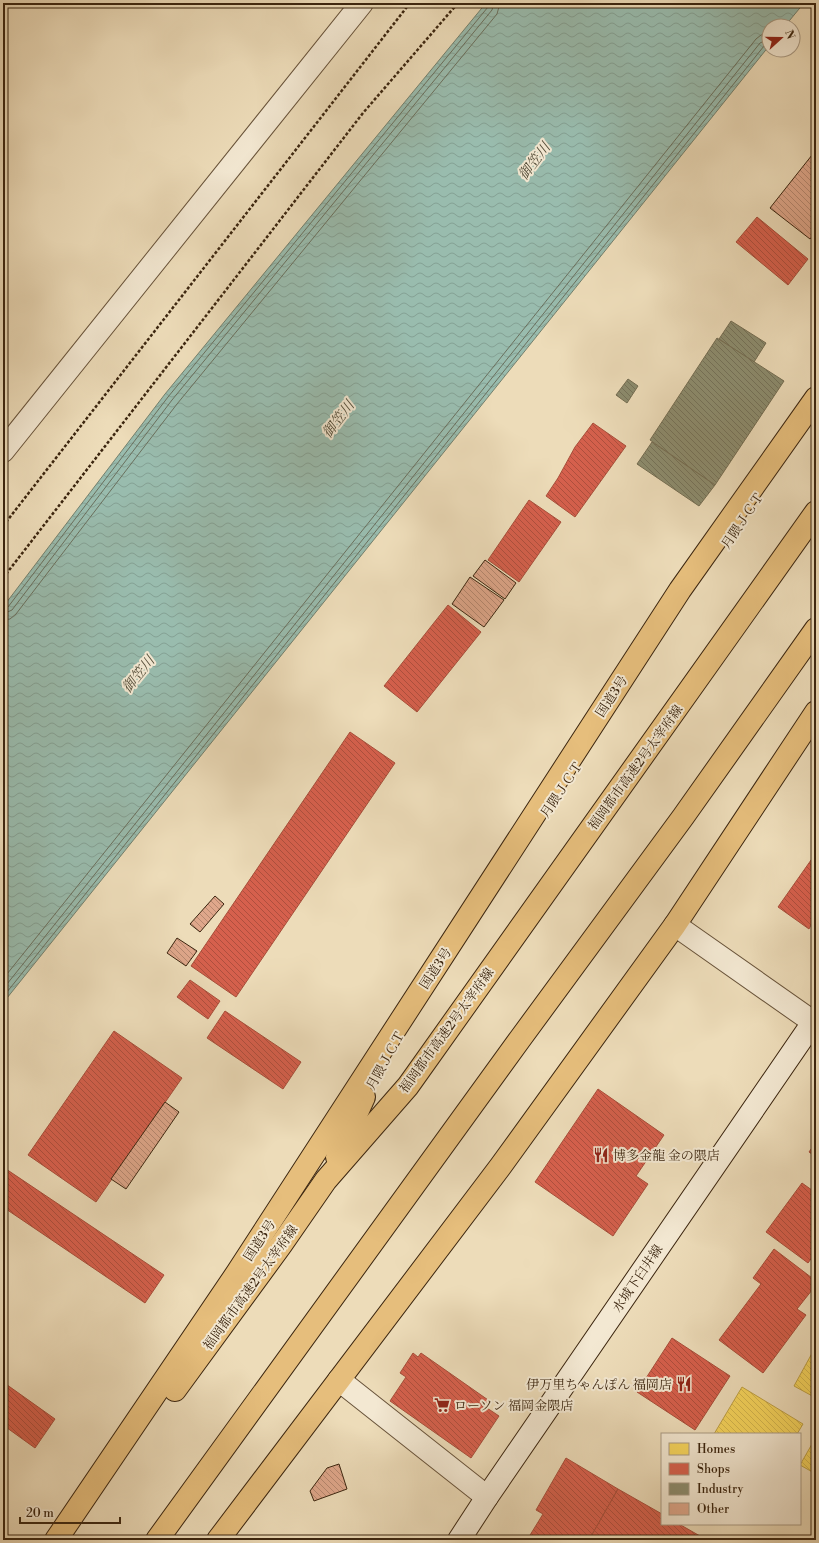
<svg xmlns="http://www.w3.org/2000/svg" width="819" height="1543" viewBox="0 0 819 1543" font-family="'Libre Bodoni','Noto Serif JP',serif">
  <defs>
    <pattern id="water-waves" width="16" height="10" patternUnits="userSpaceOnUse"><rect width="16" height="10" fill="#99bcae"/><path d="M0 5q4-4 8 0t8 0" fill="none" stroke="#85a194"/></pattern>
    <pattern id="homes-back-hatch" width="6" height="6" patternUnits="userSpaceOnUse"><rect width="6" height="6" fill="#f6d55c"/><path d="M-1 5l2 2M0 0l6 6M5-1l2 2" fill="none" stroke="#d4b74f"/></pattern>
    <pattern id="shops-back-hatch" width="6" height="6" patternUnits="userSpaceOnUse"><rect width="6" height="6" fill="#d6604d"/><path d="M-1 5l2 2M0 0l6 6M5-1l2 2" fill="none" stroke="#af4f3e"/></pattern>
    <pattern id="industry-back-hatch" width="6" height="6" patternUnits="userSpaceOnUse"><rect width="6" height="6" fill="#8c8c6e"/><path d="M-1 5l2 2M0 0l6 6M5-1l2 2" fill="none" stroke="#747259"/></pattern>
    <pattern id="building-back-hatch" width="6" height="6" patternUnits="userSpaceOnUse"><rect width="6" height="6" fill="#dfa78b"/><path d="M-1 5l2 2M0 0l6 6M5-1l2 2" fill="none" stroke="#b68870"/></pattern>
  </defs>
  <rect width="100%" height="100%" fill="#eddcb9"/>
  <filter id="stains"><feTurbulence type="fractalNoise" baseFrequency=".005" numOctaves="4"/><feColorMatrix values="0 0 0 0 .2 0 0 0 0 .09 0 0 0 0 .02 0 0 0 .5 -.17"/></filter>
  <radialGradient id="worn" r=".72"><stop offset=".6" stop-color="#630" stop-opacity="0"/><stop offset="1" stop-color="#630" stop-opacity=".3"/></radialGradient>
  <polygon fill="url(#water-waves)" stroke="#73806e" points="486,3 804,3 785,26 769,26 769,46 3,1003 3,607 165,394"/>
  <g fill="url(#homes-back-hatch)" stroke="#bea045">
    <polygon points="816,1346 816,1398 794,1386"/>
    <polygon points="742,1387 803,1424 797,1434 714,1434"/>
    <polygon points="816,1437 816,1474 800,1465"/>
  </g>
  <g fill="url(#shops-back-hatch)" stroke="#a84e3a">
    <polygon points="757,217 808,259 788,285 736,242"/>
    <polygon points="593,423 626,446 575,517 546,496 558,478 575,447"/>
    <polygon points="529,500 561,522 519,582 488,560"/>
    <polygon points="448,605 481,632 417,712 384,686"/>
    <polygon points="350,732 395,763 236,997 191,966"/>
    <polygon points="816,853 816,925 812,923 809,929 778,907"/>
    <polygon points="190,980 220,1001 208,1019 177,997"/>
    <polygon points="225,1011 301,1062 283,1089 207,1038"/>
    <polygon points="114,1031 182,1078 96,1202 28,1155"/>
    <polygon points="598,1089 664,1135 636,1176 648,1184 613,1236 535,1182"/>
    <polygon points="816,1142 816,1157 809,1152"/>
    <polygon points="6,1169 164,1275 145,1303 3,1207 3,1173"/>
    <polygon points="802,1183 816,1193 816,1252 808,1263 766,1232"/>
    <polygon points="774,1249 816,1281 816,1285 797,1309 806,1315 763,1373 719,1340 761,1284 753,1278"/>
    <polygon points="672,1338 730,1376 695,1430 637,1392"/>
    <polygon points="413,1353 418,1357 421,1353 491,1402 487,1408 499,1416 471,1458 390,1401 406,1377 400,1373"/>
    <polygon points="3,1382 55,1419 35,1448 3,1425"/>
    <polygon points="566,1458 618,1489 589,1540 527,1540 543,1514 536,1510"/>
    <polygon points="618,1489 662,1514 662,1524 679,1524 707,1540 589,1540"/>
  </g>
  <g fill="url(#industry-back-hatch)" stroke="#746d52">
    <polygon points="731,321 766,343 754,362 719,339"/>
    <polygon points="717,338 784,381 715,485 650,440"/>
    <polygon points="628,379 638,386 627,403 616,395"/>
    <polygon points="652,442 715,485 699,506 637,464"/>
  </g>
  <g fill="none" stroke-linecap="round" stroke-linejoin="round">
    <g stroke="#6a705e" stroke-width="1">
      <polyline points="3,609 8,607 168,397 488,7 489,3"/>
      <polyline points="3,614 12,610 172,400 492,10 494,3"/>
      <polyline points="3,620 10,619 16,614 177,404 497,14 500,3"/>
      <polyline points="3,979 756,39 761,35 769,33"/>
      <polyline points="3,989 760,43 769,39"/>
      <polyline points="3,997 764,46 769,44"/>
    </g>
  </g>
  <g fill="url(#building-back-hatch)" stroke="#3b250f">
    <polygon points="816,150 816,232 810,239 770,208"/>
    <polygon points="485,560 516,583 505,599 473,576"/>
    <polygon points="470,577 504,600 484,627 452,604"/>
    <polygon points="215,896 224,904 200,932 190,924"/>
    <polygon points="177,938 197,951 186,966 167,953"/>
    <polygon points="165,1102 179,1112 126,1189 111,1179"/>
    <polygon points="339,1464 347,1489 314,1501 310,1491 327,1468"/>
  </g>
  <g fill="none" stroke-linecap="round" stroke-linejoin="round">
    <defs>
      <g id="street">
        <polyline points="3,451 362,3"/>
        <polyline points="675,925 816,1024"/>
        <polyline points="339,1380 487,1497"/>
      </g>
      <polyline id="secondary" points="459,1540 487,1497 816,1018"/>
      <g id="highway">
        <polyline points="337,1157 364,1097"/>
        <polyline points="175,1390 281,1245 326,1180 408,1086 816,512"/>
        <polyline points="56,1540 237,1273 680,590 816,398"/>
        <polyline points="157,1540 520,1039 683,817 816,629"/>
        <polyline points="218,1540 500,1167 675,925 816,712"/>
      </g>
    </defs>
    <use href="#street" stroke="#68533a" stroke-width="24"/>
    <use href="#secondary" stroke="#3b250f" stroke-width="24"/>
    <use href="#highway" stroke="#3b250f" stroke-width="24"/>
    <g stroke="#3b250f" stroke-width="2.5" stroke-dasharray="3 2" stroke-linecap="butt">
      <polyline points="3,526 410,3"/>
      <polyline points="3,578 363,113 458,3"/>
    </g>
    <use href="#street" stroke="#f3e8d2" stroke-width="22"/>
    <use href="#secondary" stroke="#f3e8d2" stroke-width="22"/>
    <use href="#highway" stroke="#e6be7c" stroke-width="22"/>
  </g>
  <defs>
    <symbol id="restaurant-bare" viewBox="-9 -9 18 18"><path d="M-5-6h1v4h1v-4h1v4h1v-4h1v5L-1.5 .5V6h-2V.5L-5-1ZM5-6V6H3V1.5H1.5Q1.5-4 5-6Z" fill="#8f2418" stroke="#f3e8d2" stroke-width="2.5" paint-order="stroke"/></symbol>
    <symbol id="supermarket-bare" viewBox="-9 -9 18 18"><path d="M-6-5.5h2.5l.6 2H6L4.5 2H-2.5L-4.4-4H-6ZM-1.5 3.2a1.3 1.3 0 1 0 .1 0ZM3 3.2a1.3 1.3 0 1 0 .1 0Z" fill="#8f2418" stroke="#f3e8d2" stroke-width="2.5" paint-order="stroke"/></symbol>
  </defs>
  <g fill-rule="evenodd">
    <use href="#restaurant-bare" x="590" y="1144" width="22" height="22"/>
    <use href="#restaurant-bare" x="673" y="1373" width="22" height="22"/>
    <use href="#supermarket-bare" x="431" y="1394" width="22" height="22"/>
  </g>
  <g text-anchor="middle" stroke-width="4" stroke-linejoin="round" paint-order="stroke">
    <g font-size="13" fill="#3b250f" stroke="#f3e8d2">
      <text transform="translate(742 520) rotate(-56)" y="5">月隈ＪＣＴ</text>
      <text transform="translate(611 696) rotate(-57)" y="5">国道3号</text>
      <text transform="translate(635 767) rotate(-54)" y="5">福岡都市高速2号太宰府線</text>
      <text transform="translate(561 789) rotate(-56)" y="5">月隈ＪＣＴ</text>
      <text transform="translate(435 968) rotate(-57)" y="5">国道3号</text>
      <text transform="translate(446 1030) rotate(-54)" y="5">福岡都市高速2号太宰府線</text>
      <text transform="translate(385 1060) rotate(-61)" y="5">月隈ＪＣＴ</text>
      <text transform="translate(259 1240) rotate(-57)" y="5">国道3号</text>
      <text transform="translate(637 1278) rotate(-56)" y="5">水城下臼井線</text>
      <text transform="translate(250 1287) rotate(-54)" y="5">福岡都市高速2号太宰府線</text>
    </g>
    <g font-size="13" fill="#3b250f" stroke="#f3e8d2" text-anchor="start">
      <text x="613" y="1160">博多金龍 金の隈店</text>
      <text x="672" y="1389" text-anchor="end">伊万里ちゃんぽん 福岡店</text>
      <text x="454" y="1410">ローソン 福岡金隈店</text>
    </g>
    <g font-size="14" font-style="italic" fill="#524b37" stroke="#f3e8d2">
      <text transform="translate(534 161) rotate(-53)" y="5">御笠川</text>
      <text transform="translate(338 419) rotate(-53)" y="5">御笠川</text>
      <text transform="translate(138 674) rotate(-51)" y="5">御笠川</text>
    </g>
  </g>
  <rect width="819" height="1543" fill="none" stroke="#eddcb9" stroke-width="16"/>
  <rect x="4" y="4" width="811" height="1535" fill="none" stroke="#3b250f" stroke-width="2"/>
  <rect x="8" y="8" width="803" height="1527" fill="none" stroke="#3b250f"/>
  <rect x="661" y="1433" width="140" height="92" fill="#f3e8d2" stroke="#a99a84"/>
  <rect x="669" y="1443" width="20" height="12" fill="#f6d55c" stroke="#a99a84"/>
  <text x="697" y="1453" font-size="12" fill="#3b250f">Homes</text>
  <rect x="669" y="1463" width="20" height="12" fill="#d6604d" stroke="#a99a84"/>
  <text x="697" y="1473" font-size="12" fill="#3b250f">Shops</text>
  <rect x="669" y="1483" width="20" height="12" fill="#8c8c6e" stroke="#a99a84"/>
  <text x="697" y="1493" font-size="12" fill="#3b250f">Industry</text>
  <rect x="669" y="1503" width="20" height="12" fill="#dfa78b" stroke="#a99a84"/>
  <text x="697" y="1513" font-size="12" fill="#3b250f">Other</text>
  <g transform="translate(781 38) rotate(69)"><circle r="19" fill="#f3e8d2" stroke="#a99a84"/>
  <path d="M0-3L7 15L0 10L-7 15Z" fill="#8f2418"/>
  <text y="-6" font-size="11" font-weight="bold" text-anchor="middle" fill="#3b250f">N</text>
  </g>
  <path d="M20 1517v6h100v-6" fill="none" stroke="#3b250f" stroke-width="2"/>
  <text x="26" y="1517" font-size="12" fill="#3b250f" stroke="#f3e8d2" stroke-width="3" paint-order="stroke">20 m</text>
  <rect width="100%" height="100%" filter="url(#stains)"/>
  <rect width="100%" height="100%" fill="url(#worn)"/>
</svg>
